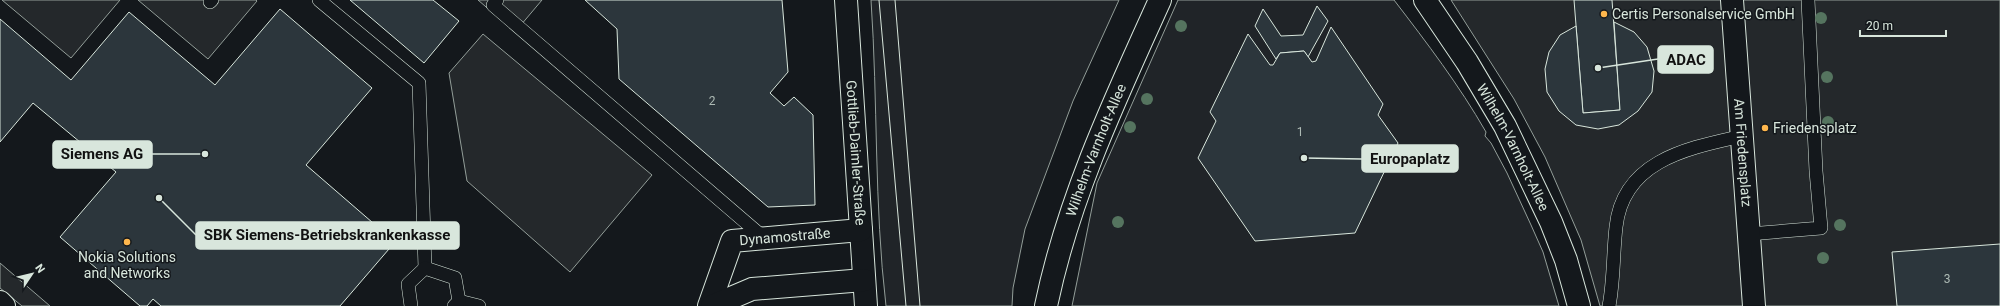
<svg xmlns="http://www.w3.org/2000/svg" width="2000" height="306" viewBox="0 0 2000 306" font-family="Roboto,sans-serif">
  <rect width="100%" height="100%" fill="#14181c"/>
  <g fill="#202428" stroke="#939e99">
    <path d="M871,0H1119L1073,101L1025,229L1013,288L1012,306H886C874,204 878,102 871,0Z"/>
    <path d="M1178,0H1394C1427,43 1459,85 1486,132L1485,136L1491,143L1507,173L1531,225L1543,252L1559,306H1072L1097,183Z"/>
  </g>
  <g fill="#24282b" stroke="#939e99">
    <polygon points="2,0 120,0 71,58"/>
    <polygon points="138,0 256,0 257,1 208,59"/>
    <polygon points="478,0 542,0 515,32"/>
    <polygon points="1451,0 2000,0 2000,306 1600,306 1581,240 1545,157 1514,99"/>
    <polygon points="483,34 652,175 570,272 467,181 449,73"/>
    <polygon points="0,263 50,306 22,306 0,288"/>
  </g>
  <g fill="#2c363c" stroke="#d8e6dc">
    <polygon points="350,0 433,0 459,21 424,63"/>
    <polygon points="585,0 782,0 788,72 770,93 784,106 794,97 813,115 815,205 768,207 619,79 617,29"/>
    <polygon points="1574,0 1612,0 1620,110 1583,113"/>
    <polygon points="1317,6 1328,21 1308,57 1304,51 1280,53 1276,59 1255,26 1263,9 1281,36 1303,35"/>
    <polygon points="280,9 372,88 306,165 395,242 340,306 161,306 153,299 147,306 140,306 60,237 116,172 33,103 0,142 0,19 71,80 129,12 215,85"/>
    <polygon points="1614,22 1634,32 1647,47 1654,71 1652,92 1638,111 1619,125 1598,129 1576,125 1559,111 1547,92 1545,69 1549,52 1560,35 1576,26 1583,113 1620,110"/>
    <polygon points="1331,27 1383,104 1378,115 1398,143 1355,233 1255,241 1198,158 1216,121 1210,112 1248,34 1270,65 1273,65 1280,53 1304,51 1312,62 1316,61"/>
    <polygon points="2000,244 2000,306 1897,306 1892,252"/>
  </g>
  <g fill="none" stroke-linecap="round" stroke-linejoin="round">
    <defs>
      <g id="service">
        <polyline points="319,0 419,83 425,268"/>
        <polyline points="497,0 493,5 764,238"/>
        <polyline points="210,2 212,0"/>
        <polyline points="1749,234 1821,228 1816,171 1808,0"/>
        <polyline points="459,301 479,306"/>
        <polyline points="411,306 408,284 425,268 455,278 459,301 454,306"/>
        <path d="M1609,306C1614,280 1613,253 1616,227C1623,160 1689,148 1742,136"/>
      </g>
      <g id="minor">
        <path id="s1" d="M846,0L866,306"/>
        <path id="s2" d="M1732,0L1754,306"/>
        <polyline points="0,302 4,306"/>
        <path id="s3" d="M709,306L732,241L861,230"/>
        <polyline points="712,306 752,289 864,280"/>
      </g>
      <g id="primary">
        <path id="s4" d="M1425,0L1467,62L1505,126L1551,222L1566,260L1579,306"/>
        <path id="s5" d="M1046,306C1068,199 1115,99 1160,0"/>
      </g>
    </defs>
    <use href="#service" stroke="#d8e6dc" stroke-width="14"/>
    <use href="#minor" stroke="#d8e6dc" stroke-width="24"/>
    <use href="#primary" stroke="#d8e6dc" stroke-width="24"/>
    <use href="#service" stroke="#14181c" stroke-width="13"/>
    <use href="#minor" stroke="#14181c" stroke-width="22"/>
    <use href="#primary" stroke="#14181c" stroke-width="22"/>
    <g stroke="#d8e6dc" stroke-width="1">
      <polyline points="879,0 906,306"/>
      <polyline points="895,0 920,306"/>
    </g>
  </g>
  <g fill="#55745f">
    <circle cx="1821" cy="18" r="6"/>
    <circle cx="1181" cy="26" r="6"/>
    <circle cx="1827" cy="77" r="6"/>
    <circle cx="1147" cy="99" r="6"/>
    <circle cx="1828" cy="122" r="6"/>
    <circle cx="1130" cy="127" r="6"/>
    <circle cx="1118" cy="222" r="6"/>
    <circle cx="1840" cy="225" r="6"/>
    <circle cx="1823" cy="258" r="6"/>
  </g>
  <g fill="#ffb74d" stroke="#14181c" stroke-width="1.5">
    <circle cx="1604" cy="14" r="4"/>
    <circle cx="1765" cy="128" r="4"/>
    <circle cx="127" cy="242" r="4"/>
  </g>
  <g text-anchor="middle" stroke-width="3" stroke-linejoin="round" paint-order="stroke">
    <g font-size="12" fill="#adbab4">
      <text x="712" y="105">2</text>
      <text x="1300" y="136">1</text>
      <text x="1947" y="283">3</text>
    </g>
    <g font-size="14" fill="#d8e6dc" stroke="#14181c" text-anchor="start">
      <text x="1612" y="19">Certis Personalservice GmbH</text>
      <text x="1773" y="133">Friedensplatz</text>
      <text x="127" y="262" text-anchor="middle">Nokia Solutions<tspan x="127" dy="16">and Networks</tspan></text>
    </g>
    <g font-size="14" fill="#d8e6dc" stroke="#14181c">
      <text dy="5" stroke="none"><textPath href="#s4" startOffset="172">Wilhelm-Varnholt-Allee</textPath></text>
      <text dy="5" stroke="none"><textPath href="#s5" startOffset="164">Wilhelm-Varnholt-Allee</textPath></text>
      <text dy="5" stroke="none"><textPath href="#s1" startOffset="153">Gottlieb-Daimler-Straße</textPath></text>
      <text dy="5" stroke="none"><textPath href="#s2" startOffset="153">Am Friedensplatz</textPath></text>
      <text dy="5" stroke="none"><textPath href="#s3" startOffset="122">Dynamostraße</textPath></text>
    </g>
  </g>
  <path fill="none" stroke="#d8e6dc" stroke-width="1.5" d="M1598 68L1658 59M205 154L152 154M1304 158L1362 159M159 198L196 235"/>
  <g fill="#d8e6dc" stroke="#14181c" stroke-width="1.5">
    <circle cx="1598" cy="68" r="4"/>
    <circle cx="205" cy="154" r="4"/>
    <circle cx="1304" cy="158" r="4"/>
    <circle cx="159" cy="198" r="4"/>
  </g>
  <g fill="#d8e6dc" stroke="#d8e6dc" stroke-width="1.5">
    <rect x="1658" y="46" width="55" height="27" rx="4"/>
    <rect x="53" y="141" width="99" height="27" rx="4"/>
    <rect x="1362" y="145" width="96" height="27" rx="4"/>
    <rect x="196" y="222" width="263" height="27" rx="4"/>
  </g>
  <g font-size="15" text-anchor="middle" font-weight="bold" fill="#111">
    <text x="1686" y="65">ADAC</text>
    <text x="102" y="159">Siemens AG</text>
    <text x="1410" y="164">Europaplatz</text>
    <text x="327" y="240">SBK Siemens-Betriebskrankenkasse</text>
  </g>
  <g transform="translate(32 274) rotate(55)" stroke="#14181c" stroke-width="3" paint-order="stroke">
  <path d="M0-3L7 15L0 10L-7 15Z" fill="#d8e6dc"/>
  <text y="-6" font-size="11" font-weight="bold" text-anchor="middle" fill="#d8e6dc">N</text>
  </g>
  <path d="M1860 30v6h86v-6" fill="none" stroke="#d8e6dc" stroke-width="2"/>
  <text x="1866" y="30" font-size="12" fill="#d8e6dc" stroke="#14181c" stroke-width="3" paint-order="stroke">20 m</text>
</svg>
